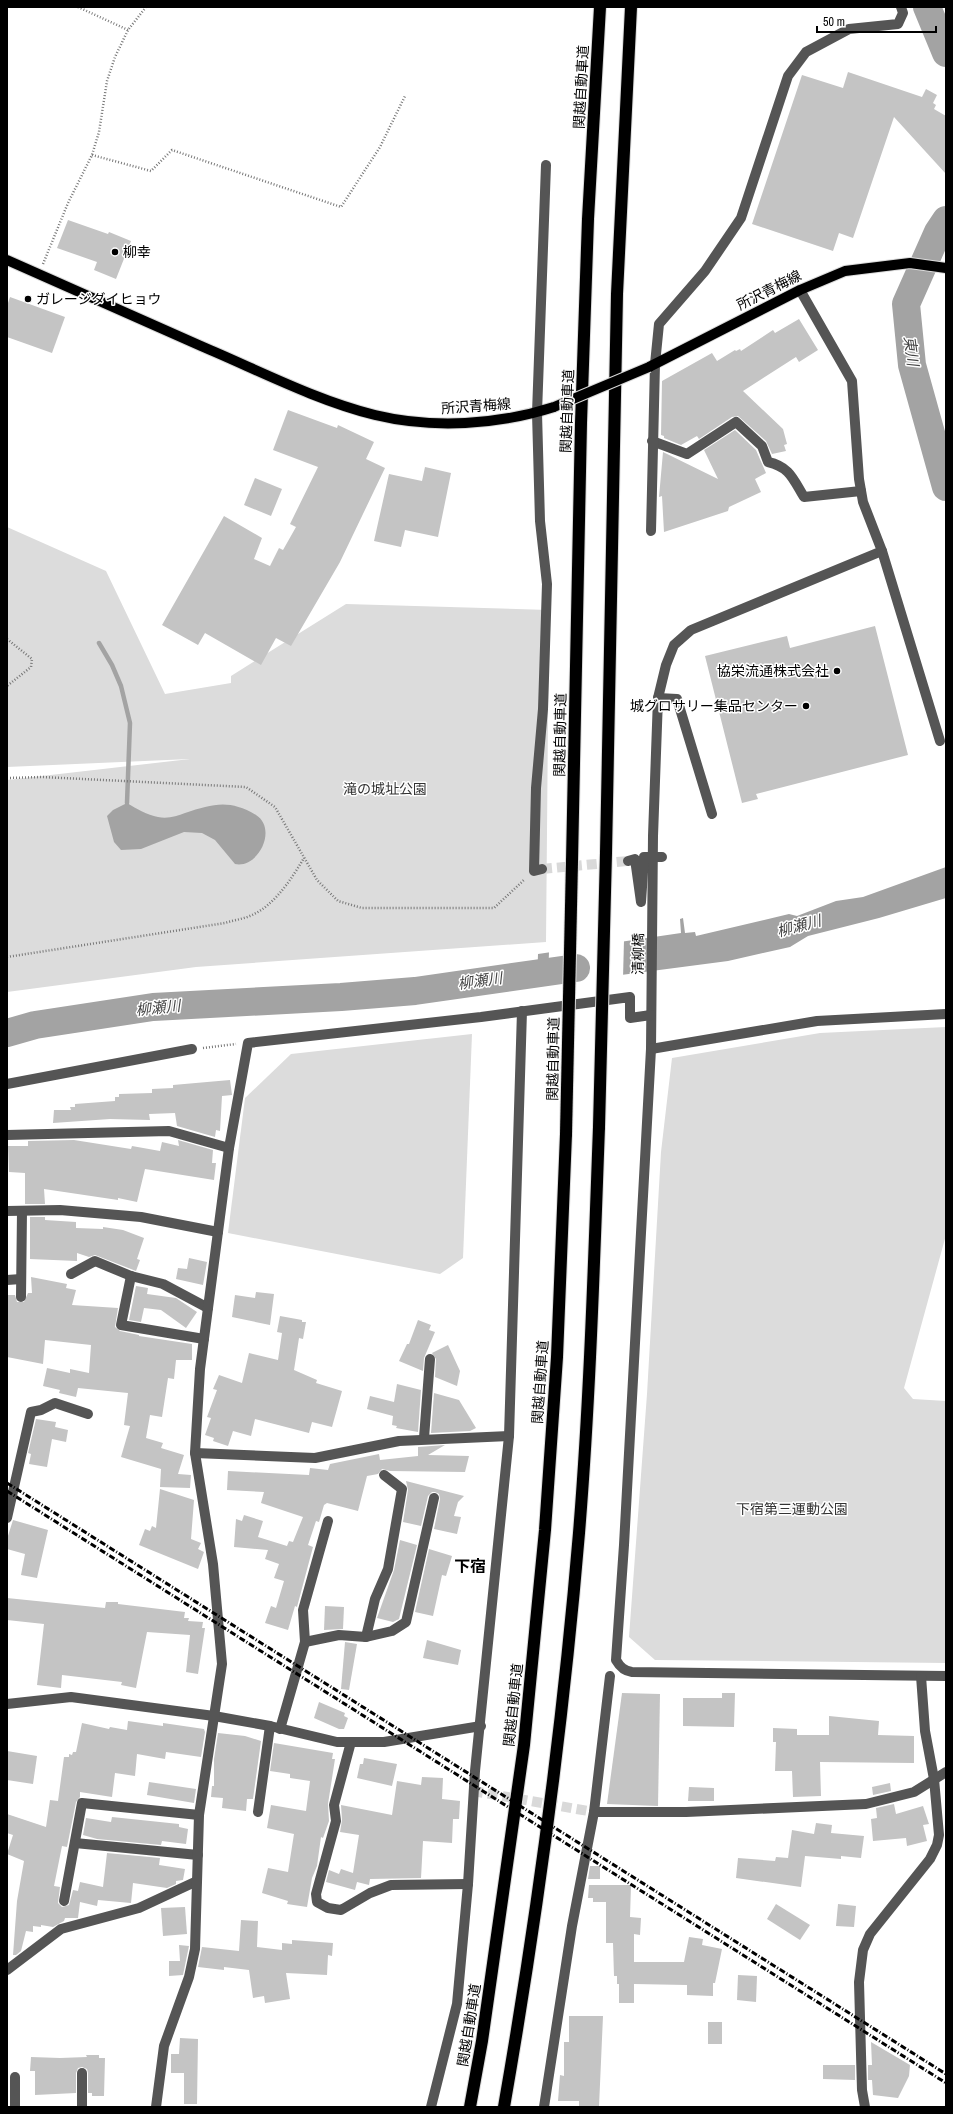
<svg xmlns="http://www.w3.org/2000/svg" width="953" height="2114" viewBox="0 0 953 2114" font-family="'Archivo Narrow','Noto Sans JP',sans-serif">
  <rect width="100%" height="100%" fill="#fff"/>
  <g fill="#dcdcdc">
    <polygon points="7,527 106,571 165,694 231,683 231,676 346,604 549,610 546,942 196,967 7,992 7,780 190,759 7,767"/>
    <polygon points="946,1027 946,1235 904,1388 913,1399 946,1401 946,1663 655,1660 629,1637 647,1394 661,1152 672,1058 820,1033"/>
    <polygon points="472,1034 463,1258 440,1274 228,1233 245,1098 291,1054"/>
  </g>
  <g fill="#a3a3a3">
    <path d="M127,803C137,809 147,815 158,817C168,819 177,816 185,813C213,804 229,799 256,815C278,829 258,869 235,864L215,840L202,833L184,832L141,849L121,850L114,842L107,816L113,810Z"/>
    <polygon points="946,867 946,898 879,918 808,936 790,947 728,961 537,986 538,954 681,933 680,919 683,918 685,933 695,932 696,936 789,914 797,916 836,901 863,897"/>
  </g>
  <polygon fill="#fff" points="624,940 623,978 548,987 549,951"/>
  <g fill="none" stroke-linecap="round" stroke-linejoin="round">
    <polyline stroke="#a3a3a3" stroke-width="4.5" points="99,643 112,665 121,686 130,723 127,803"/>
    <g stroke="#a3a3a3" stroke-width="28">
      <polyline points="927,7 946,53"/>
      <polyline points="946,220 938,232 906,304 912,365 946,487"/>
      <polyline points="7,1033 35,1025 153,1007 341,997 415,991 576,968"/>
    </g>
  </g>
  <g fill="#c4c4c4">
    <polygon points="848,72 922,97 926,89 937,95 933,103 936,105 934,109 946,116 946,174 894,117 853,238 839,233 833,251 752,224 802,75 843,88"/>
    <polygon points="68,220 108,234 109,232 131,241 116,279 94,270 97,262 57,248"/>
    <polygon points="10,297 65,317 52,353 7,337 7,306"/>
    <polygon points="799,319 818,350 799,362 796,357 743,391 783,429 787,444 784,445 786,451 772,454 766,441 738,416 732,417 699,439 697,436 681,445 664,438 664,436 661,435 662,381 712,353 717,361 735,350 736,351 740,349 741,351 773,330 775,333"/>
    <polygon points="288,410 337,428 338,425 374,442 366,459 385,468 340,562 291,646 276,638 261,665 205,633 198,645 162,625 224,516 262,538 254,559 270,566 279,548 283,550 296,527 290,524 318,467 273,450"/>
    <polygon points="735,430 756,450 766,473 755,479 761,492 729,507 728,511 664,532 662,496 659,497 663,452 718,479 704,450"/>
    <polygon points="425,467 451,473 438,537 405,530 401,547 374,541 389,474 422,481"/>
    <polygon points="255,478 282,489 271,516 244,505"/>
    <polygon points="875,626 908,755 756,794 758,799 742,803 705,656 787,636 790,648"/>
    <polygon points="230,1080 232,1095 222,1096 220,1131 216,1130 215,1137 177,1126 175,1113 149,1114 150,1120 110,1119 53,1123 54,1110 71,1110 70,1107 75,1107 75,1104 115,1101 115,1097 119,1097 119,1094 152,1093 152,1089 173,1088 173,1085"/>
    <polygon points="74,1140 131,1149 132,1146 160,1151 162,1142 179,1146 178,1140 213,1150 212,1163 216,1163 214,1180 145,1169 137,1202 118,1198 118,1200 44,1189 45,1204 25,1204 25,1173 9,1172 8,1146 28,1146 28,1141"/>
    <polygon points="30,1217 45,1217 45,1220 76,1222 76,1228 103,1229 103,1227 123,1230 144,1238 137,1259 140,1260 136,1271 95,1255 89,1257 77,1253 77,1261 30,1259"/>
    <polygon points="189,1258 207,1262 203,1285 176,1279 178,1268 187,1269"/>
    <polygon points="31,1277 67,1284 66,1288 76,1290 72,1305 118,1308 115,1327 120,1331 139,1335 139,1336 192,1344 192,1360 176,1360 174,1379 168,1378 162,1417 150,1415 146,1438 163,1443 161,1448 184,1455 178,1474 191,1475 190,1488 160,1487 161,1469 121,1457 130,1426 124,1425 128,1393 78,1388 76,1397 59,1393 60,1390 43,1386 47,1368 70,1373 70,1369 89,1373 91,1345 45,1340 43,1364 7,1357 7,1295 15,1295 17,1302 24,1302 28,1293 32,1293"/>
    <polygon points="136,1286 148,1288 147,1294 176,1298 197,1312 186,1328 161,1310 144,1308 141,1322 129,1320"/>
    <polygon points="256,1292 274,1294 270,1325 232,1317 235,1295 255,1298"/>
    <polygon points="280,1316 302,1320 302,1322 306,1322 303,1339 299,1338 294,1370 317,1380 316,1383 342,1391 332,1427 312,1422 309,1433 255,1419 251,1436 233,1431 228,1446 213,1441 214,1438 205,1435 211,1418 207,1417 217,1390 213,1389 219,1375 242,1383 249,1353 278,1360 282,1333 277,1332"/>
    <polygon points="418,1320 431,1325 429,1330 435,1332 424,1358 423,1371 399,1361 407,1344 409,1344"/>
    <polygon points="448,1345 460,1371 457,1386 435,1377 436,1359 432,1353"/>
    <polygon points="397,1384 421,1390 418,1432 396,1428 397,1426 392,1425 393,1416 367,1409 370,1396 394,1402"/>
    <polygon points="434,1393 459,1400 476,1428 470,1431 431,1433"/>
    <polygon points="36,1419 56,1422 55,1427 68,1430 66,1442 52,1439 47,1467 29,1464 31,1454 28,1453"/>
    <polygon points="445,1445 428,1455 469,1456 465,1472 390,1471 382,1469 378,1474 367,1476 358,1511 327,1503 324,1505 319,1522 316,1521 308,1545 313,1547 297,1607 295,1606 288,1630 265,1623 271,1606 276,1608 284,1581 274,1578 279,1564 265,1559 268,1550 234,1547 236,1519 242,1521 244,1515 263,1521 258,1537 287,1546 289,1541 293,1542 303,1517 261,1503 264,1492 227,1490 228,1471 309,1475 310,1468 328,1470 330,1464 379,1454 380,1460 418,1456 418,1447"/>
    <polygon points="406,1481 464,1496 458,1502 454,1516 461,1517 457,1534 434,1529 440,1499 439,1494 435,1492 432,1492 428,1496 421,1526 403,1522 408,1490"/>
    <polygon points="160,1489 194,1500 191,1539 201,1543 198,1549 204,1552 198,1569 139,1545 145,1529 150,1531 152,1526 156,1528"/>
    <polygon points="13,1520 48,1530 37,1578 21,1575 25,1554 7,1549 7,1539"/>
    <polygon points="400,1540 417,1545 399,1619 393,1622 377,1618 394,1570"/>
    <polygon points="429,1549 452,1556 446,1576 442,1575 433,1616 415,1612"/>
    <polygon points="7,1598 105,1608 106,1602 118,1602 118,1604 185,1612 184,1618 189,1618 188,1621 203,1622 202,1628 205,1628 198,1674 186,1672 190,1635 147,1632 136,1688 121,1685 122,1682 62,1675 61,1688 37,1685 44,1624 7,1620"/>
    <polygon points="325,1606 344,1607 343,1629 324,1630"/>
    <polygon points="427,1640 461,1650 458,1665 423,1658"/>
    <polygon points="345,1642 357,1644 349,1690 341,1689"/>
    <polygon points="622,1693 660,1694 658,1806 607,1804"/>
    <polygon points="722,1693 735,1693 734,1727 683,1726 683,1698 722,1698"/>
    <polygon points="319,1702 345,1713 344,1716 348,1718 344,1729 339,1729 314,1718"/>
    <polygon points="829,1716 879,1721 878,1735 914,1736 914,1763 820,1762 821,1796 793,1797 792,1771 775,1771 776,1742 773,1742 773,1728 797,1729 797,1735 829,1735"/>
    <polygon points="128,1721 163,1726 163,1723 204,1729 205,1732 201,1757 166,1752 165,1759 137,1754 135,1776 115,1773 112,1797 80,1792 80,1797 76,1802 67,1847 62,1846 54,1886 60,1887 58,1903 62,1907 69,1905 73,1890 78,1891 80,1882 103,1887 107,1853 160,1858 159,1865 185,1869 183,1880 176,1881 176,1884 167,1888 133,1883 131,1903 98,1900 97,1906 80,1902 78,1918 65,1918 64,1921 53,1927 41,1925 41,1927 33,1926 33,1932 26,1931 21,1951 16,1955 13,1955 17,1901 24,1861 7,1854 13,1835 7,1833 7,1814 46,1827 50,1800 58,1801 64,1757 69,1757 69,1754 72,1755 73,1752 76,1752 82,1723 109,1729 110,1727 127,1730"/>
    <polygon points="218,1733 245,1736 261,1741 253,1799 247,1799 246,1811 222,1808 223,1798 211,1797 212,1786 214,1786 214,1759"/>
    <polygon points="274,1743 333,1753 332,1759 335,1759 328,1804 329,1821 323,1838 321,1837 317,1866 312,1878 307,1907 287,1904 288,1901 262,1893 268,1868 288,1872 294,1834 267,1828 271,1805 306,1811 310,1781 290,1778 290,1774 270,1771"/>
    <polygon points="7,1751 37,1756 33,1784 7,1780"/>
    <polygon points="364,1758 397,1764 392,1786 357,1778 360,1764 363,1764"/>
    <polygon points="422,1777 443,1778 442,1799 460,1801 459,1819 453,1819 452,1843 423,1841 421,1878 370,1879 369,1885 357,1882 355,1890 326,1882 329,1870 339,1874 341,1869 353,1873 359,1835 340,1832 342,1820 341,1805 392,1815 397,1781 421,1785"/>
    <polygon points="149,1782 196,1789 194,1803 147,1795"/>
    <polygon points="890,1783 891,1791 873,1795 872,1787"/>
    <polygon points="689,1787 714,1788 714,1801 688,1801"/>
    <polygon points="894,1804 896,1814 923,1806 929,1824 923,1825 927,1841 907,1846 906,1838 873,1841 871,1819 877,1818 876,1808"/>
    <polygon points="112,1817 179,1824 179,1827 188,1829 186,1844 162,1841 161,1845 97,1839 83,1835 86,1818 111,1822"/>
    <polygon points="816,1823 832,1825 831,1833 864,1836 861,1858 841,1856 841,1859 805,1856 801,1887 736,1878 738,1858 775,1861 776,1857 788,1858 792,1830 814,1834"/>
    <polygon points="590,1866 600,1866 600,1879 588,1879"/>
    <polygon points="589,1885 631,1885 630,1917 641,1918 640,1935 634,1934 634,1962 684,1962 689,1937 703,1939 702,1945 722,1949 715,1983 713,1983 713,1996 687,1995 687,1985 634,1984 634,2003 619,2003 619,1984 617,1984 617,1976 614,1976 613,1943 606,1943 606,1902 593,1902 593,1898 588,1898"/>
    <polygon points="776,1904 810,1925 800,1940 767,1919"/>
    <polygon points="838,1904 856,1906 854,1927 836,1926"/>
    <polygon points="185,1907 187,1934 163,1936 161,1908"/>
    <polygon points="241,1920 258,1921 257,1947 282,1950 282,1943 292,1944 292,1940 333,1943 332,1956 328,1955 327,1975 286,1973 290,1999 265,2003 264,1996 253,1998 249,1970 224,1967 224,1970 198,1967 202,1947 239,1951"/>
    <polygon points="179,1945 189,1946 183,1975 169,1976 169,1961 180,1961"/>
    <polygon points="738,1975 757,1976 756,2002 737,2000"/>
    <polygon points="569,2016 603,2016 599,2107 579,2107 579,2101 558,2101 560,2075 564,2076 564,2042 569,2042"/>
    <rect x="708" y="2022" width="14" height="22"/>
    <polygon points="180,2038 198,2039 197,2104 184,2104 184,2073 171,2073 171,2054 179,2054"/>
    <polygon points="871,2042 910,2065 909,2076 898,2098 873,2095 872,2080 868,2080 868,2065 872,2065"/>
    <polygon points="86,2055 99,2055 99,2058 105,2058 104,2096 92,2096 92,2093 88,2093 88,2073 87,2069 82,2067 78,2068 76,2073 76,2093 35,2095 35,2071 30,2071 31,2057 60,2058 87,2057"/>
    <polygon points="823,2065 855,2065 855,2080 823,2079"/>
  </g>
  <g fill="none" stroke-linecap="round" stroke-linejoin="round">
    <g stroke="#d9d9d9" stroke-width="10" stroke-dasharray="10 5" stroke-linecap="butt">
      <polyline points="542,869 628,861"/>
      <polyline points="473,1791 594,1812"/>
    </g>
    <defs>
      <g id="major">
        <path d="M7,260C71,289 136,317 201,346C258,370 315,400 375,415C433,429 498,425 554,407"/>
        <polyline points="649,367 800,290 845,271 910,263 946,268"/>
      </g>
      <g id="highway">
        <polyline points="606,853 617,294 631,7"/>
        <polyline points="572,861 581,423 588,219 600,7"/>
        <polyline points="470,2107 482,2041 524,1745 545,1530 557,1357 566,1134"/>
        <path d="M504,2107C537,1917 563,1725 579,1533C590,1398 594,1262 599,1127"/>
      </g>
    </defs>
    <use href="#major" stroke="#dbdbdb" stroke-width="12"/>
    <use href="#highway" stroke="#dbdbdb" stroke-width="14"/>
    <g stroke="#777" stroke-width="2.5" stroke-dasharray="1 2" stroke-linecap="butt">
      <polyline points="78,7 128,30"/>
      <polyline points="92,155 151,171 172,150 341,207 380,147 405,96"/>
      <polyline points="43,264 68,203 92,155 99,132 107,81 115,57 128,30 146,7"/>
      <polyline points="7,639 32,659 31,667 7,686"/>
      <polyline points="7,778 42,777 246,787 275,807 317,880 338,901 362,908 494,908 525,879"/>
      <path d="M7,957L225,923C234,920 244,919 252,915C275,905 292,878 304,858"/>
      <polyline points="203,1048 236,1044"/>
    </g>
    <g stroke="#555" stroke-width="10">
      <path d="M800,290L852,381L859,479L863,502L882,551L691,630L674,645L666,665L658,698L653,836L651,1049L624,1545L616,1660C620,1667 624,1671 632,1672L946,1676"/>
      <path d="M652,441L687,454L736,422L762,446L768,462C790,467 793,479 804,497L861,491"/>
      <polyline points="651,531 655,364 659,324 705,271 741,218 788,76 806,52 849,29 898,24 903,13 901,7"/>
      <polyline points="882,551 940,741"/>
      <polyline points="658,698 677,699 712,814"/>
      <polyline points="628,861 635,859 641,902 644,857 662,857"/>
      <polyline points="542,869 534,871 536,788 543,709 547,584 540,521 537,413 546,165"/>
      <polyline points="651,1049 817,1021 946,1014"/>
      <polyline points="7,1084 192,1049"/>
      <polyline points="7,1135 169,1131 229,1148"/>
      <polyline points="7,1211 60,1210 141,1217 218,1232"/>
      <polyline points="71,1274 95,1261 131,1276 163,1284 208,1308"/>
      <polyline points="131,1276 121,1325 204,1339"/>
      <polyline points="7,1280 21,1279"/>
      <polyline points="21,1297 22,1211"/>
      <polyline points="424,1438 430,1359"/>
      <polyline points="195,1453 315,1458 399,1441 509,1436"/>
      <polyline points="7,1518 31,1412 41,1410 55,1403 88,1414"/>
      <polyline points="366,1637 375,1599 388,1569 402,1489 384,1475"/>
      <polyline points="305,1642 339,1635 366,1637 392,1631 406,1622 434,1498"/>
      <polyline points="7,1704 71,1697 214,1716 270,1726 337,1742 384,1742 481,1726"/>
      <polyline points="280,1729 305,1642 303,1610 328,1521"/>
      <polyline points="351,1742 334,1805 336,1821 316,1894 317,1902 328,1908 341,1910 370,1893 391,1885 468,1884"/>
      <polyline points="258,1812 270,1726"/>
      <polyline points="594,1812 686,1812 866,1804 914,1792 946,1772"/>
      <polyline points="75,1843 198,1855"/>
      <polyline points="64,1901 82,1803 199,1815"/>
      <polyline points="7,1970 61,1929 139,1908 197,1881"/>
      <polyline points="82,2073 82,2107"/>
      <polyline points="15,2107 15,2077"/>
      <polyline points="156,2107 164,2046 189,1977 195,1949 199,1815 222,1664 213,1564 195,1453 200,1369 229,1148 248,1043 481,1017 630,997 630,1018 651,1015"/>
      <polyline points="431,2107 457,2004 468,1884 475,1771 509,1436 522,1011"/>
      <polyline points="544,2107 572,1926 594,1812 610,1676"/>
      <polyline points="865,2107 862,2090 859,1982 863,1950 870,1934 930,1859 937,1845 939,1835 934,1779 925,1731 921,1676"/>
    </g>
    <use href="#major" stroke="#000" stroke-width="10"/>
    <use href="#highway" stroke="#000" stroke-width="12"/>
    <g stroke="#000" stroke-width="3" stroke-dasharray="6 2 1 2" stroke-linecap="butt">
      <polyline points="7,1483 946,2074"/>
      <polyline points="7,1491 946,2083"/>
    </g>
    <defs>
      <polyline id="major-bridge" points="554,407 649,367"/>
      <g id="highway-bridge">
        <polyline points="599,1127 606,853"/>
        <polyline points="566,1134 572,861"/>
      </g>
    </defs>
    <use href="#major-bridge" stroke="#dbdbdb" stroke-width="12" stroke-linecap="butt"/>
    <use href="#highway-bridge" stroke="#dbdbdb" stroke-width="14" stroke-linecap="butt"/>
    <use href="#major-bridge" stroke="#000" stroke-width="10"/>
    <use href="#highway-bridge" stroke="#000" stroke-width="12"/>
  </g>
  <g fill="#000" stroke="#fff" stroke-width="1.5">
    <circle cx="115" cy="252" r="4"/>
    <circle cx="28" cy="299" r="4"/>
    <circle cx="837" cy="671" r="4"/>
    <circle cx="806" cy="706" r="4"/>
  </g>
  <g text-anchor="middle" stroke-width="3" stroke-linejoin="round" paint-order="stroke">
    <g font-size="14" fill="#000" stroke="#fff">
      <text transform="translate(581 87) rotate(-87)" y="5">関越自動車道</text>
      <text transform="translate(769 290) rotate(-27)" y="5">所沢青梅線</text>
      <text transform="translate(476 406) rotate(-4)" y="5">所沢青梅線</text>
      <text transform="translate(567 411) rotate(-88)" y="5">関越自動車道</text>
      <text transform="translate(560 735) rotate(-89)" y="5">関越自動車道</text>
      <text transform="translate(638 954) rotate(-89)" y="5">清柳橋</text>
      <text transform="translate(553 1059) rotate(-89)" y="5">関越自動車道</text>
      <text transform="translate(540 1382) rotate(-86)" y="5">関越自動車道</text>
      <text transform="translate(513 1705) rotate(-84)" y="5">関越自動車道</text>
      <text transform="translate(469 2025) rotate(-81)" y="5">関越自動車道</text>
    </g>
    <g font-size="14" fill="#000" stroke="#fff" text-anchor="start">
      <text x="123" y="257">柳幸</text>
      <text x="36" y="304">ガレージダイヒョウ</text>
      <text x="829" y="676" text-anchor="end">協栄流通株式会社</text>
      <text x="798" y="711" text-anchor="end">城グロサリー集品センター</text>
    </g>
    <g font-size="14" fill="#333" stroke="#fff">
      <text x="385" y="794">滝の城址公園</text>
      <text x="792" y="1514">下宿第三運動公園</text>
    </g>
    <g font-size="15" font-style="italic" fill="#444" stroke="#fff">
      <text transform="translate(911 351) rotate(82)" y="5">東川</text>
      <text transform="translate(799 926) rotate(-15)" y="5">柳瀬川</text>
      <text transform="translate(480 981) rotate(-8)" y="5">柳瀬川</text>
      <text transform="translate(158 1008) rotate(-6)" y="5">柳瀬川</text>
    </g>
    <g font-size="16" font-weight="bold" fill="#000" stroke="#fff">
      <text x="470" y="1572">下宿</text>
    </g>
  </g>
  <rect width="953" height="2114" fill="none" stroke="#000000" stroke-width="16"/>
  <path d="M817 26v6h119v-6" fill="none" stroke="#000000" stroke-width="2"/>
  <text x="823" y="26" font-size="12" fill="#000000" stroke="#ffffff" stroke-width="3" paint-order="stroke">50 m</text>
</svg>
